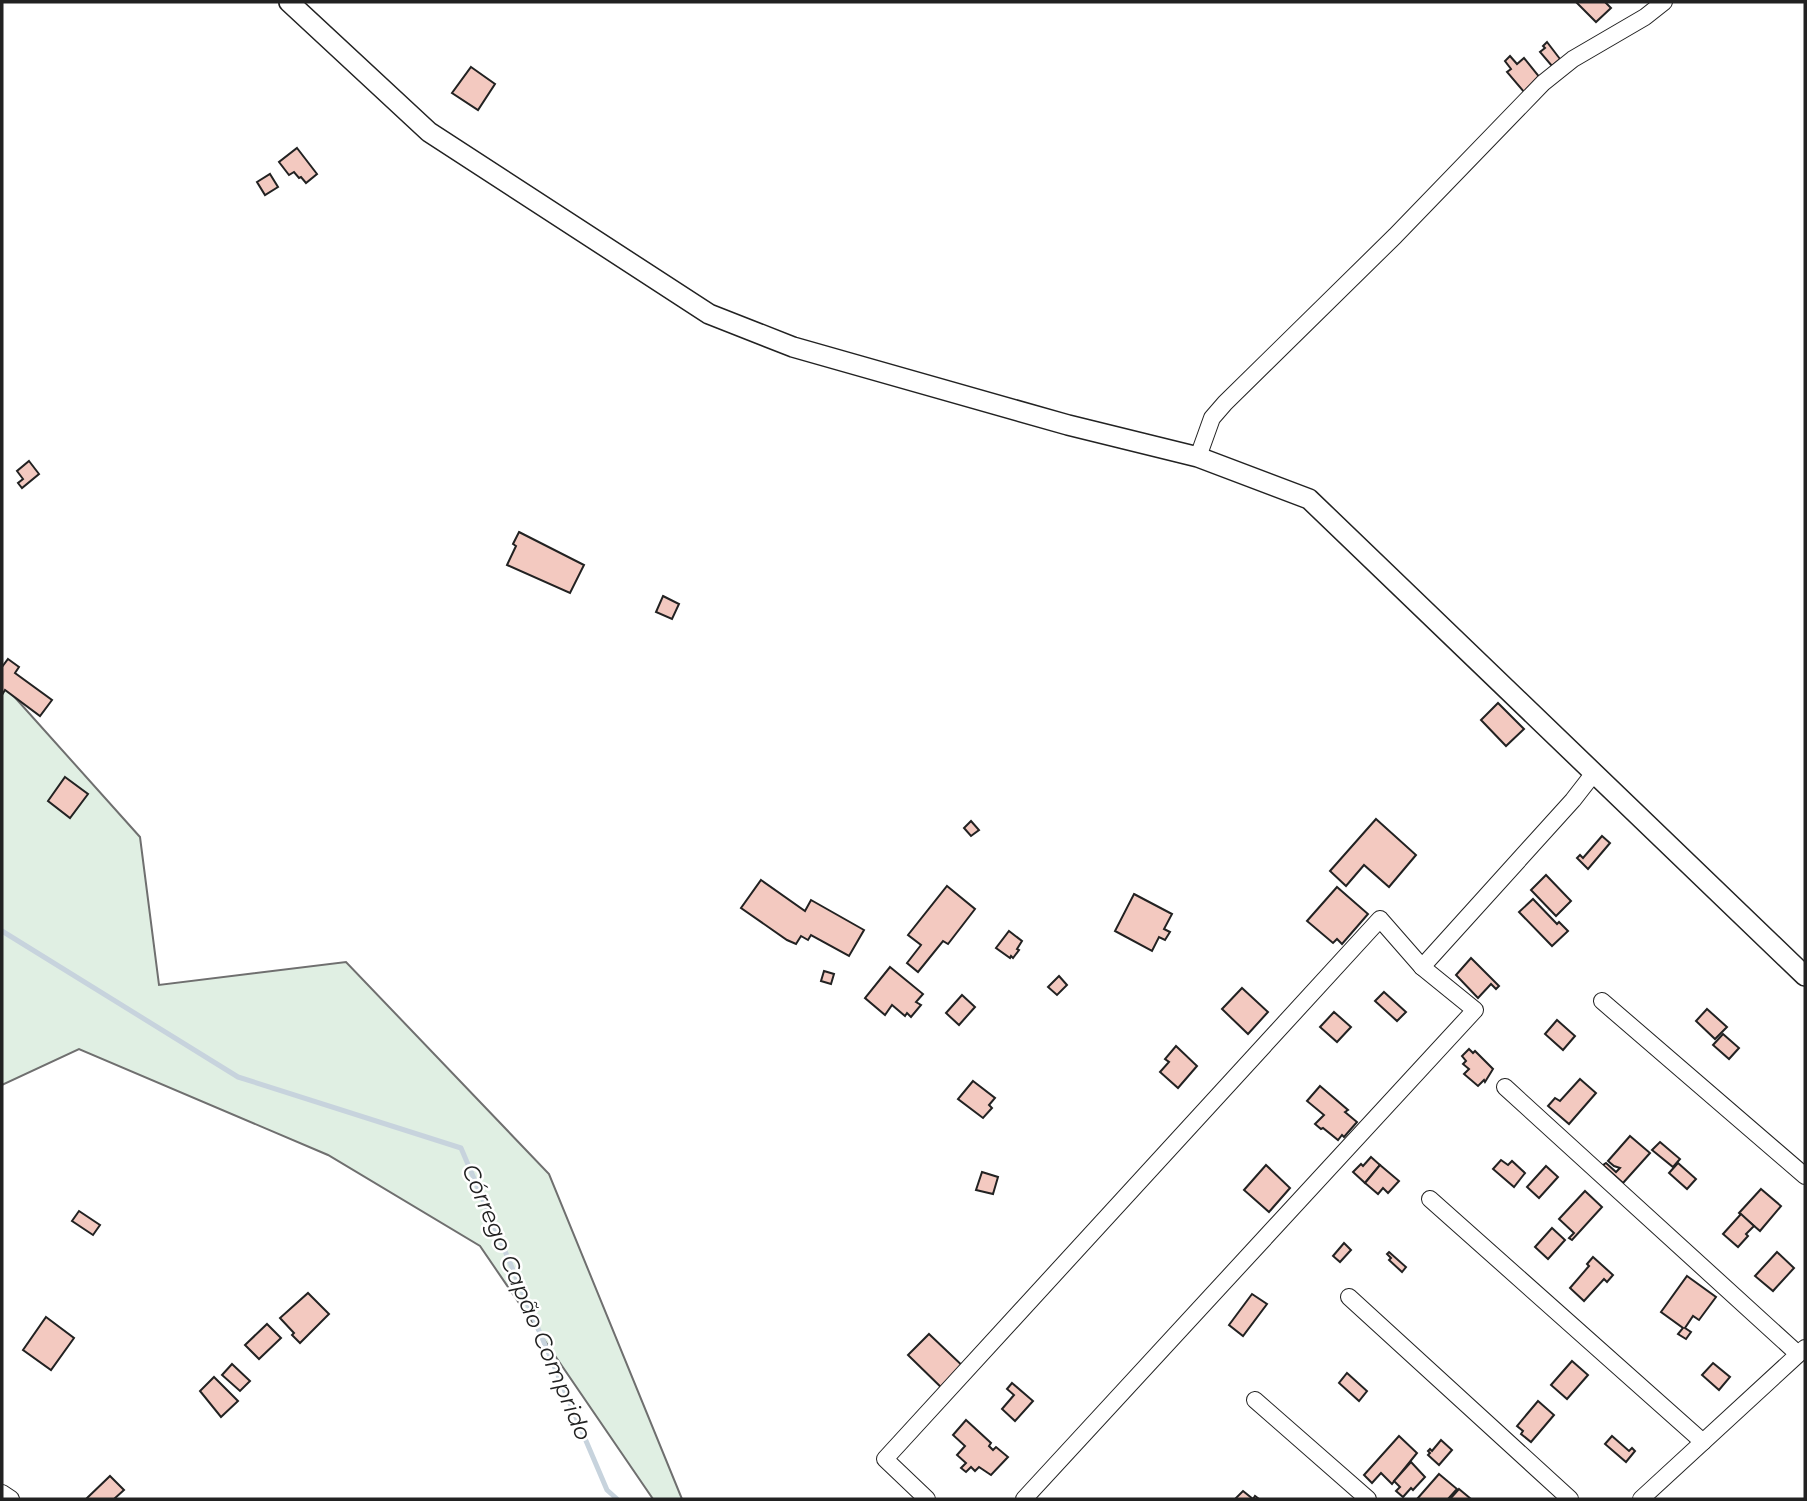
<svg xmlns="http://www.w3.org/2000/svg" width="1807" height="1501" viewBox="0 0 1807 1501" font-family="Montserrat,sans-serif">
  <rect width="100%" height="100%" fill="#fff"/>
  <polygon fill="#e0efe3" stroke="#6f6f6f" stroke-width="2" points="2,683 140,837 159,985 346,962 549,1174 682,1499 653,1499 480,1246 328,1155 79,1049 2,1085"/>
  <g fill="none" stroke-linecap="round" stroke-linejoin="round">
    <polyline stroke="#c7d3dd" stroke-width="5" points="2,931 238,1077 461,1148 607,1490 617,1499"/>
  </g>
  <g fill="#f3c9c0" stroke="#222" stroke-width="2">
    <polygon points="1576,2 1605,2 1611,8 1596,22"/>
    <polygon points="1547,42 1560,59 1552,66 1540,52 1545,48 1543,46"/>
    <polygon points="1510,56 1517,64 1524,58 1541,79 1524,92 1507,72 1511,69 1505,61"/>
    <polygon points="471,67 495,84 478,110 452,93"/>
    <polygon points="297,148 317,174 306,183 301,177 299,178 294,172 289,175 279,162"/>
    <polygon points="270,174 278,187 265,195 257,182"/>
    <polygon points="29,461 39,474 22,488 18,483 23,479 17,471"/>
    <polygon points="519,532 584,565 570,593 507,565 516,546 513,544"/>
    <polygon points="663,596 679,604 672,619 656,612"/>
    <polygon points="8,659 19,667 15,673 52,700 40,716 5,690 2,695 2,667"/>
    <polygon points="1498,703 1524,729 1506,746 1481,720"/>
    <polygon points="65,777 88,794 70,818 48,801"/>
    <polygon points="1376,819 1416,855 1389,887 1364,865 1346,886 1330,871"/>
    <polygon points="971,821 979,830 971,836 964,828"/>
    <polygon points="1602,836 1610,843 1588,869 1577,858 1580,855 1583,858"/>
    <polygon points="1546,875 1571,901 1556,916 1531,890"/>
    <polygon points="761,880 805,911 811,900 864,930 849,956 811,935 808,940 801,936 796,944 787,940 741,908"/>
    <polygon points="947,886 975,909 948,944 943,941 918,972 907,963 921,945 908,935"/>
    <polygon points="1337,887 1368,914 1342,944 1337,939 1333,943 1307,921"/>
    <polygon points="1134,894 1172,914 1164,929 1170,932 1165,940 1159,937 1152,951 1115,931"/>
    <polygon points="1533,899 1557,924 1559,922 1568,931 1552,946 1519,912"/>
    <polygon points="1009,931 1022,941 1017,949 1019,950 1013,958 1011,956 1010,958 996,948"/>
    <polygon points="1471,958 1499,986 1496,989 1491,984 1478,998 1456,975"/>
    <polygon points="890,967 923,994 916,1002 921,1005 911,1017 907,1013 905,1016 892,1005 885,1015 865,998"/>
    <polygon points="824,971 834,974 831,984 821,981"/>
    <polygon points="1059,976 1067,985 1057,995 1048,987"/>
    <polygon points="1242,988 1268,1012 1248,1034 1222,1009"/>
    <polygon points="1384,992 1406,1012 1397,1021 1375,1001"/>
    <polygon points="962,995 975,1007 959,1025 946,1013"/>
    <polygon points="1707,1009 1727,1027 1715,1039 1696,1021"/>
    <polygon points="1334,1012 1351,1027 1337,1042 1320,1027"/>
    <polygon points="1557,1020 1575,1036 1563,1050 1545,1034"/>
    <polygon points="1723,1034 1739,1048 1729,1059 1713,1045"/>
    <polygon points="1176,1046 1197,1066 1178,1088 1160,1072 1169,1062 1165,1059"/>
    <polygon points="1469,1049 1473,1053 1475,1051 1493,1069 1485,1082 1484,1080 1478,1086 1464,1074 1469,1069 1463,1064 1466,1061 1462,1056"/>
    <polygon points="1580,1079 1596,1093 1569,1124 1548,1106 1555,1098 1560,1101"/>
    <polygon points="973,1081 995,1098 989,1105 992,1108 983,1118 958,1099"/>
    <polygon points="1320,1086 1348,1110 1345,1112 1357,1122 1344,1137 1342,1135 1338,1140 1323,1128 1321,1129 1315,1124 1324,1115 1307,1101"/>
    <polygon points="1630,1136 1650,1153 1623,1183 1603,1165 1606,1163 1616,1172 1620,1168 1614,1166 1608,1161"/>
    <polygon points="1660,1142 1680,1159 1673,1167 1652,1150"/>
    <polygon points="1371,1157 1380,1165 1365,1183 1353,1172 1361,1164 1363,1166"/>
    <polygon points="1501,1160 1508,1165 1512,1161 1525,1173 1514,1187 1493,1169"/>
    <polygon points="1678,1163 1696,1179 1687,1189 1669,1173"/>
    <polygon points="1266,1165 1290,1188 1269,1212 1244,1190"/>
    <polygon points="1380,1165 1399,1181 1388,1193 1383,1188 1378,1194 1365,1183"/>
    <polygon points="1546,1166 1558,1177 1539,1198 1527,1187"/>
    <polygon points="982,1172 998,1177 993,1194 976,1190"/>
    <polygon points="1761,1189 1781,1206 1760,1231 1739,1213"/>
    <polygon points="1585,1191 1602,1207 1572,1240 1569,1238 1574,1233 1559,1219"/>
    <polygon points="79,1211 100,1225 93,1235 72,1221"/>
    <polygon points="1741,1214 1754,1226 1746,1234 1748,1236 1738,1247 1723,1234"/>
    <polygon points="1552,1228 1565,1240 1548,1259 1535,1247"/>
    <polygon points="1344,1243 1351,1250 1340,1262 1333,1256"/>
    <polygon points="1389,1252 1406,1267 1402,1272 1389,1260 1391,1258 1387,1254"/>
    <polygon points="1777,1252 1794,1268 1773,1291 1755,1276"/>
    <polygon points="1593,1257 1613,1275 1607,1282 1604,1279 1584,1301 1570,1288 1589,1266 1587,1264"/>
    <polygon points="1687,1276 1716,1297 1699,1320 1693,1316 1685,1328 1691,1332 1686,1339 1678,1334 1683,1328 1661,1312"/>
    <polygon points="308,1293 329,1314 300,1343 292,1335 294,1333 280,1318"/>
    <polygon points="1252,1294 1267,1304 1243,1336 1229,1325"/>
    <polygon points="46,1317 74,1338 51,1370 23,1350"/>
    <polygon points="267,1324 281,1338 259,1359 245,1345"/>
    <polygon points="929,1334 968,1371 947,1393 908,1355"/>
    <polygon points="1572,1361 1588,1375 1567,1399 1551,1385"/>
    <polygon points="1713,1363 1730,1377 1719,1390 1702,1375"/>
    <polygon points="232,1364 250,1381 240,1391 222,1375"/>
    <polygon points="1347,1373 1367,1391 1359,1401 1339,1383"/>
    <polygon points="214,1377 238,1401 221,1417 200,1391"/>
    <polygon points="1012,1383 1033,1401 1015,1421 1002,1409 1014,1395 1007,1389"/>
    <polygon points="1538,1401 1554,1415 1531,1442 1521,1434 1523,1431 1517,1426"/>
    <polygon points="966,1420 991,1443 989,1446 993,1450 996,1447 1008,1457 991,1475 979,1467 975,1471 971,1467 966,1472 961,1468 966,1463 957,1455 965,1446 953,1435"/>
    <polygon points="1399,1436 1417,1453 1392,1484 1381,1473 1372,1483 1364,1475"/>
    <polygon points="1612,1436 1629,1451 1632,1448 1635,1451 1626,1462 1605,1444"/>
    <polygon points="1441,1440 1452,1450 1439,1465 1428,1455 1430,1453 1428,1451 1430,1449 1432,1451"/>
    <polygon points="1411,1462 1425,1477 1413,1490 1411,1488 1403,1497 1396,1491 1400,1487 1394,1481"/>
    <polygon points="1439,1474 1457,1489 1448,1499 1417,1499"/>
    <polygon points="110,1476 124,1490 114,1499 86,1499"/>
    <polygon points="1459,1489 1471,1499 1450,1499"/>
    <polygon points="1243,1491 1253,1499 1255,1496 1259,1499 1235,1499"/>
  </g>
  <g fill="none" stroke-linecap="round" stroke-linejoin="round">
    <defs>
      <g id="minor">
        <polyline points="1198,457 1212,418 1225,403 1395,236 1543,83 1573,59 1645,17 1664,2"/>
        <polyline points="1422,967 1573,800 1594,773"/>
        <polyline points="1602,1001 1805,1176"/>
        <polyline points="1505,1087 1798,1354"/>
        <polyline points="1430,1199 1703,1442"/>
        <polyline points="1349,1297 1570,1499"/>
        <polyline points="1255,1400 1368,1499"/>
        <polyline points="2,1493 11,1499"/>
        <polyline points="927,1499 885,1459 1380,919 1422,967 1475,1010 1024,1499"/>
        <polyline points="1641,1499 1805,1348"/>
      </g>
      <polyline id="tertiary" points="289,2 429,132 709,314 793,347 1068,425 1198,457 1309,499 1805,976"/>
    </defs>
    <use href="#minor" stroke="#222" stroke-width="18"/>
    <use href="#tertiary" stroke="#222" stroke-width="22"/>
    <use href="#minor" stroke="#fff" stroke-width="16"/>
    <use href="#tertiary" stroke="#fff" stroke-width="19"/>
  </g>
  <g text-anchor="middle" stroke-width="5" stroke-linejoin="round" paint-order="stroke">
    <g font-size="23" font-style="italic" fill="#222" stroke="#fff">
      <text transform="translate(527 1302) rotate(67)" y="8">Córrego Capão Comprido</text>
    </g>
  </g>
  <rect width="1807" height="1501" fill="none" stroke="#222222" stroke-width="7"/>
</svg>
